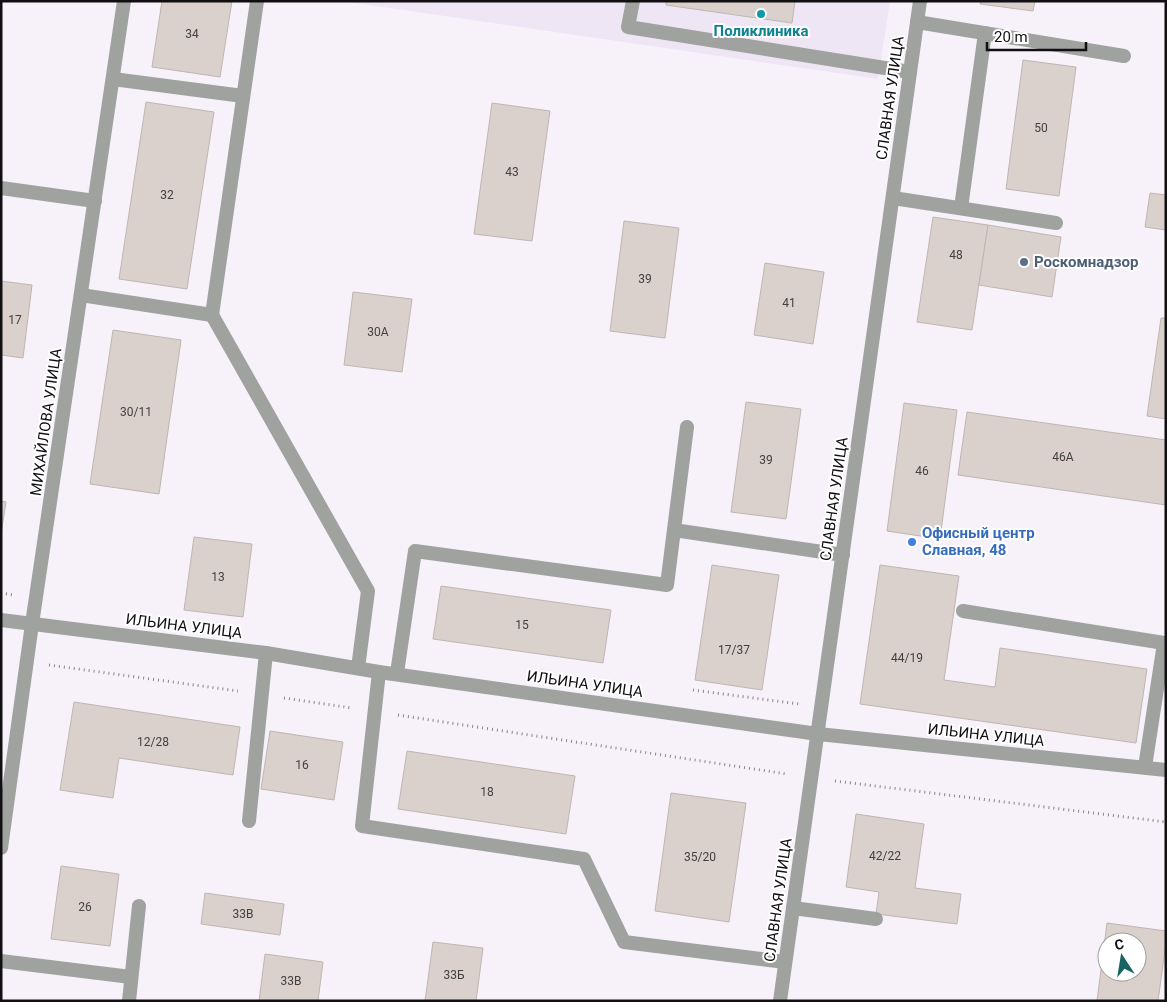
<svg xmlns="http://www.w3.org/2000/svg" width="1167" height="1002" viewBox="0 0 1167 1002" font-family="Roboto,sans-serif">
  <rect width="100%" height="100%" fill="#f7f2fa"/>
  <polygon fill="#efe6f5" points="341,1 890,1 878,79"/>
  <g fill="#dad1cc" stroke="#bfb6b2" fill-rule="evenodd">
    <polygon points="162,1 232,1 220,77 152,67"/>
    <polygon points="666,1 795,1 792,23 666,5"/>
    <polygon points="981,1 1035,1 1033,11 980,4"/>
    <polygon points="1023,60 1076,67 1059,196 1006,189"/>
    <polygon points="146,102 214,112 187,289 119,279"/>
    <polygon points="492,103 550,111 532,241 474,234"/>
    <polygon points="1150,193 1166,195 1166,230 1145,227"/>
    <polygon points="933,217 988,225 972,330 917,322"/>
    <polygon points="624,221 679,228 665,338 610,331"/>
    <polygon points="988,225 1061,237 1052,297 979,285"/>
    <polygon points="765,263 824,272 813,344 754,335"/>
    <polygon points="1,281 32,285 23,358 1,355"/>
    <polygon points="353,292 412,299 402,372 344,365"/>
    <polygon points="1161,318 1166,318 1166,419 1147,416"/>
    <polygon points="113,330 181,340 159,494 90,484"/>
    <polygon points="746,402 801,409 786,519 731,512"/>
    <polygon points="904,403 957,410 940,539 887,531"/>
    <polygon points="967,412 1166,440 1166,505 958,475"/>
    <polygon points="1,501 6,502 1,534"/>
    <polygon points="194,537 252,544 243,617 184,610"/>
    <polygon points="712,565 779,575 762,690 695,680"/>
    <polygon points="880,565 959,576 944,680 995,687 1000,648 1147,669 1136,743 860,704"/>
    <polygon points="441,586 611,610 603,663 433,639"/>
    <polygon points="74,702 240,727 233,775 119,758 113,798 60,790"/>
    <polygon points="270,731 343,742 334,800 261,789"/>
    <polygon points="407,751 575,776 566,834 398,809"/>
    <polygon points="671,793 746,803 729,922 655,911"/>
    <polygon points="856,814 924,824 915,888 961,894 957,924 876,914 879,892 846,887"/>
    <polygon points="61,866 119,874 110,946 51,939"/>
    <polygon points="205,893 284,904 280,935 201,924"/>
    <path d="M1107,923L1166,931V943L1158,1001H1097ZM1107,942H1137V972H1107Z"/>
    <polygon points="433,942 483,948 476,1001 425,1001"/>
    <polygon points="265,954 323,962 318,1001 259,1001"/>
  </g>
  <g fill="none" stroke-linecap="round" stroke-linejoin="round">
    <g stroke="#89858b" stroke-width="3" stroke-dasharray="1 4" stroke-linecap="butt">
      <polyline points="1,593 14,595"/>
      <polyline points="49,665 238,691"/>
      <polyline points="693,690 799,704"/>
      <polyline points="284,698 352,708"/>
      <polyline points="398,715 787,774"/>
      <polyline points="835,781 1166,822"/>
    </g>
    <g stroke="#9fa29f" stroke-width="14">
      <polyline points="633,1 628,27 910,72"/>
      <polyline points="917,22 1124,56"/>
      <polyline points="113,79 243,96"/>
      <polyline points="1,188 95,201"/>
      <polyline points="893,198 1056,223"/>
      <polyline points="961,208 985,33"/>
      <polyline points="81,295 212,315 257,1"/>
      <polyline points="212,315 368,591 358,668"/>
      <polyline points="674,530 843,555"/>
      <polyline points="963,611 1164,643 1145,767"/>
      <polyline points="379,672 362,826 584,859 624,942 785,962"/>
      <polyline points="397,673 415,551 667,585 687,427"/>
      <polyline points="249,821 266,653"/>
      <polyline points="793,908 876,919"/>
      <polyline points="1,961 131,977"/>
      <polyline points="129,1001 139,906"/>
    </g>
    <polyline stroke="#9fa29f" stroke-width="14" points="1,620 266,653 379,672 818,734 1166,770"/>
    <g stroke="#9fa29f" stroke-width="14">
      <polyline points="1,848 32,624 124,1"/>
      <polyline points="780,1001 920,1"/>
    </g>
  </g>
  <circle fill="#0f9aa8" stroke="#fff" stroke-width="2" cx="761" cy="14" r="5"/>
  <circle fill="#5c6f8a" stroke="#fff" stroke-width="2" cx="1024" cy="262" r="5"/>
  <circle fill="#3f7fe0" stroke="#fff" stroke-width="2" cx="912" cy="542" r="5"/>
  <g text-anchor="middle" stroke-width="4" stroke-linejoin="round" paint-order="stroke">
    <g font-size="12" fill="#434040">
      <text x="192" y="38">34</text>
      <text x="1041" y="132">50</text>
      <text x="512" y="176">43</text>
      <text x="167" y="199">32</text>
      <text x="956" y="259">48</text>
      <text x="645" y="283">39</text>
      <text x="789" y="307">41</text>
      <text x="15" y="324">17</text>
      <text x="378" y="336">30А</text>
      <text x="136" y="416">30/11</text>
      <text x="1063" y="461">46А</text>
      <text x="766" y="464">39</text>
      <text x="922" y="475">46</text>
      <text x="218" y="581">13</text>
      <text x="522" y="629">15</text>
      <text x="734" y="654">17/37</text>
      <text x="907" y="662">44/19</text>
      <text x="153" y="746">12/28</text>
      <text x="302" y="769">16</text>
      <text x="487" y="796">18</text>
      <text x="885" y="860">42/22</text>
      <text x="700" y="861">35/20</text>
      <text x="85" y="911">26</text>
      <text x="243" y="918">33В</text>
      <text x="454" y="979">33Б</text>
      <text x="291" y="985">33В</text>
    </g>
    <g font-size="15" font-weight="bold" fill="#0d838f" stroke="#fff">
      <text x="761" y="36">Поликлиника</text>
    </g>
    <g font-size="15" fill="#110f12" stroke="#fff">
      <text transform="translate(890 98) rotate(-82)" y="5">СЛАВНАЯ УЛИЦА</text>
      <text transform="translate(46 422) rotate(-82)" y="5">МИХАЙЛОВА УЛИЦА</text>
      <text transform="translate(834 499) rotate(-82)" y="5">СЛАВНАЯ УЛИЦА</text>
      <text transform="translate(184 626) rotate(7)" y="5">ИЛЬИНА УЛИЦА</text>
      <text transform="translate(585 684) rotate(8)" y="5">ИЛЬИНА УЛИЦА</text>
      <text transform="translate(986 735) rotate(6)" y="5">ИЛЬИНА УЛИЦА</text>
      <text transform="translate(778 900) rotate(-82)" y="5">СЛАВНАЯ УЛИЦА</text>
    </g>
    <g font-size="15" font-weight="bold" fill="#4e5e75" stroke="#fff" text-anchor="start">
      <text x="1034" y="267">Роскомнадзор</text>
    </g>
    <g font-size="15" font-weight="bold" fill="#366cbe" stroke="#fff" text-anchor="start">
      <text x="922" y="538">Офисный центр<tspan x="922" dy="17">Славная, 48</tspan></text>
    </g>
  </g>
  <rect width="1167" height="1002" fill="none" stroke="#110f12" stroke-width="5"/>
  <g transform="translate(1122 957) rotate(348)"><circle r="24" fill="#ffffff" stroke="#a09fa0"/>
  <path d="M0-4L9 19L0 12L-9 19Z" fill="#176561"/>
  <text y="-8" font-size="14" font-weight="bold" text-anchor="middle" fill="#110f12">С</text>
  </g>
  <path d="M987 42v8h99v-8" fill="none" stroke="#110f12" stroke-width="2.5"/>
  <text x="994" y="42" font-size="15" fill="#110f12" stroke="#ffffff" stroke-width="4" paint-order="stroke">20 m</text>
</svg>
